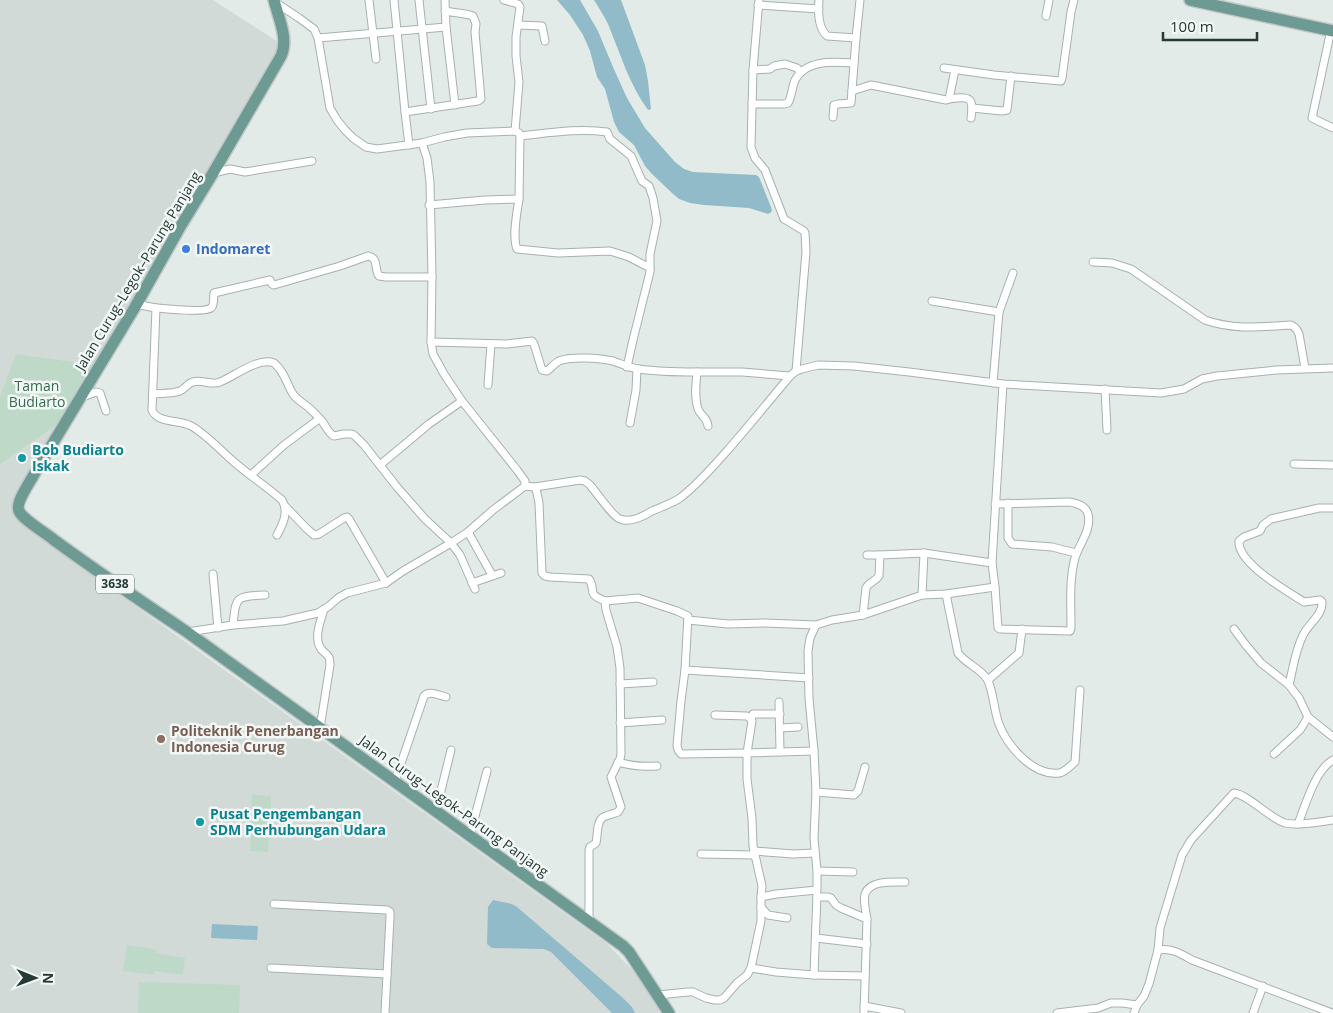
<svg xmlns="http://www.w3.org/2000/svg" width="1333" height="1013" viewBox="0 0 1333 1013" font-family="'Open Sans',sans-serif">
  <rect width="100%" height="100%" fill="#e3ebe8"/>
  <polygon fill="#d1dad7" points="0,0 213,0 278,42 279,56 116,330 93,365 14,501 16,517 36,535 606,943 647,985 663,1013 0,1013"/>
  <g fill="#bed9c8">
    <polygon points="16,354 93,365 59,423 0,464 0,397"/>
    <polygon points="252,795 271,796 270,829 250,828"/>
    <polygon points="251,830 269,831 268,852 250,851"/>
    <polygon points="127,945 156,949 156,953 185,958 183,975 154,971 153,975 123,971"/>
    <polygon points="139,982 240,985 239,1013 138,1013"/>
  </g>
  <g fill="#92bbc9">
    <polygon points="557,0 580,0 598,31 613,67 627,98 645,128 675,162 684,169 693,172 756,175 759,177 771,207 772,211 770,213 768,214 749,208 704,205 690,203 679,199 672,193 652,174 645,166 634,145 619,132 614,122 605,89 597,77 590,51 583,35 570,15"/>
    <path d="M594,0H621L645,65L648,81L651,109L648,110C629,84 620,53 608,24C604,16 599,8 594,0Z"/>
    <polygon points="493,900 512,904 517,907 623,998 632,1007 635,1013 612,1013 551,952 544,949 492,948 487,944 488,907"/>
    <polygon points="212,924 258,926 257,940 211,938"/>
  </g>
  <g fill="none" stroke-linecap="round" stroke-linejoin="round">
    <defs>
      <g id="street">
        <polyline points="369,0 376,59"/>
        <polyline points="394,0 405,112 409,145"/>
        <polyline points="419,0 431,109"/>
        <polyline points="445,0 446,27 455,105"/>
        <polyline points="504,0 518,4 520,7 516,37 516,56 519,82 515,131"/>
        <polyline points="759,0 753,70 751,147 755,158 765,170 784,219 804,231 805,233 806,252 796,371"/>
        <path d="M819,0C818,11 818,28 827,36L856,38"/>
        <polyline points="275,2 299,18 314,29 318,38 330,108 337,120 345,130 353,138 366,147 377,149 422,143 444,137 467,133 515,131 519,133 520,136 519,199"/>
        <polyline points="758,5 819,9"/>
        <polyline points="1046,16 1049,0"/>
        <polyline points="518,25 542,26 545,41"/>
        <polyline points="1331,30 1312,118 1333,128"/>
        <polyline points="318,38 446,27"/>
        <polyline points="944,68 994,75 1061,81 1062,78 1071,12 1074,0"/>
        <polyline points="753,70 770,69 774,66 785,64 797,68 801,72"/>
        <polyline points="852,91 871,85 946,100 949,99 955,70"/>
        <path d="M949,99C970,96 974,97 971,118"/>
        <path d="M752,104H784L788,103C792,96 792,87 795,80C806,59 834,62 854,63"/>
        <polyline points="972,108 1002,111 1007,110 1011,76"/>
        <path d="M405,112L478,101L481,99L475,32L476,24L473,16C465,13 454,13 445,11"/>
        <polyline points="833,117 834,105 838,104 851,103 856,38 860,0"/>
        <path d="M520,136C549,133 578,128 607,132L610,139L631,156L642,181L649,186L653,198L657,221L650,254V270"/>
        <polyline points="422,143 427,158 430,182 432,277 431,342 433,354 444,374 462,401 517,470 525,481 525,486"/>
        <polyline points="213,173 230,169 245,172 312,161"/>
        <path d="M429,205L485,200L519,199C517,212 512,237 517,249L558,253L610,251L629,257L650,268V272L633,340L627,367"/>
        <path d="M1093,262L1112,263L1131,269L1205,320C1233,330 1260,327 1290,325C1295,326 1297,329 1299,334L1305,368"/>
        <polyline points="932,301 999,312"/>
        <path d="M136,306L140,305L156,308L152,410C157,423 178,420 189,425C202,430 222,452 234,462C249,475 267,487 282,500C289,512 283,524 277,535"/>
        <path d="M156,308C166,309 204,313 211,308C215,305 213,297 214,293L270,280L272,284L274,285L340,266L368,256C379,258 374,269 379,276L386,277H432"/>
        <path d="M431,342L507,344L532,341L534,344L542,370L547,371C551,368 555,363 559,361C571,356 600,358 613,361C622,364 629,368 639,369C658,372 677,372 697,372C696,384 694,397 698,409C701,417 707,416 708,426"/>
        <polyline points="697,372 742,372 790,376"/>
        <polyline points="993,383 999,312 1013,273"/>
        <polyline points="488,385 491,344"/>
        <polyline points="1105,389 1107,430"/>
        <path d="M153,394C161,393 172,394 180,391C185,389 188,383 193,382C202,379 212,386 220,382C235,376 258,357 274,363C285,372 286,383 293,394C297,400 302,402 308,407C313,411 317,416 322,421C326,426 328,433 334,436L344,434H352L355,436L364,445L397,487L425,519L451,543L460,555L475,589"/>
        <polyline points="80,398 96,392 100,393 106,411"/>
        <polyline points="630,423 636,390 637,369"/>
        <polyline points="1294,464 1333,465"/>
        <polyline points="380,465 429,424 462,401"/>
        <polyline points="251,475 284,445 319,419"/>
        <path d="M535,487L537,493L539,503L542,573L545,576L550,577L589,579C597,591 585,593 605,601L606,610L617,647L620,668L621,754L620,759L611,777L621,807L618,812C614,814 606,815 602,818C596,824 598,835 596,843L590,847L589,850V921"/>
        <polyline points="1008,503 1008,538 1012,544 1052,547 1076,553"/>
        <path d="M995,504L1069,502C1076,503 1086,506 1088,514C1092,530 1079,544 1075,558C1069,580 1071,605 1071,628L1070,631L1000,629L998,628L995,587L992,563L1003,384"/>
        <polyline points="286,507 306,528 314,535 319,534 344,518 347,517 349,519 386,583"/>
        <polyline points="468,532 492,575"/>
        <polyline points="867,555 880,555"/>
        <polyline points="213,574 218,628"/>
        <polyline points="472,583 501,573"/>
        <path d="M946,594L958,653C966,664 980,668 987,679C993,688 994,712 999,724C1007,745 1032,776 1059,773C1065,772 1070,766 1075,762L1080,690"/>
        <polyline points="922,595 924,553"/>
        <polyline points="605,601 638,598 677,611 688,616 685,670 681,701 677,745 678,750 681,754 747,753 747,779 752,818 753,846 762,886 761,897"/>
        <path d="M863,615L866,588C869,582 876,581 879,576L880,555L924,553L992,563"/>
        <polyline points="688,620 728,624 765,623 816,625"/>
        <path d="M233,625C236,597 235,596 265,595"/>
        <polyline points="1234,629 1245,644 1261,663 1289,685 1299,698 1308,717 1333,737"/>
        <path d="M188,632L233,625L283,621L318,613L329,606L338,598L347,593L386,583L403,571L451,543L468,532L493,510L525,486L535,487L580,480L585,481L590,485C596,492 613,517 620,519C630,523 644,516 652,511C661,507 671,504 680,498C697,485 712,468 726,452C748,427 769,401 790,376L796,371L802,369L818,365L854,366L909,372L1003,384L1161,393L1184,389L1202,379L1217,376L1276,370L1333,368"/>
        <polyline points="685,670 809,678"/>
        <polyline points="988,680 1019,653 1022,629"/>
        <polyline points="620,684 653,682"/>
        <path d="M1289,685C1293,669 1295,651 1303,635C1309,623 1323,615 1322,602L1320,600L1304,602C1287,591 1237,563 1239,541L1244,537L1260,531L1263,525L1271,519L1319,508H1333"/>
        <polyline points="779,702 780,752"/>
        <polyline points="715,715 747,716 751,719 752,721 747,753 814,751"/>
        <polyline points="751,719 753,714 780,714"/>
        <polyline points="620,723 662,720"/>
        <path d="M320,728L330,665C330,654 327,656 321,649C313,637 321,621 324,609"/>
        <polyline points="780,728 798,727"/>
        <polyline points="1274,754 1300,730 1308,717"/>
        <path d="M618,762C631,766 643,767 657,766"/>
        <path d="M395,781L424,696C429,690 438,695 446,697"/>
        <polyline points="816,792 854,795 858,791 865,767"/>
        <polyline points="436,811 451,750"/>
        <path d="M1298,824C1306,804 1315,770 1333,760"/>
        <polyline points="470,835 487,771"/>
        <polyline points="754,851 793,854 815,853"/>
        <polyline points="701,854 755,855"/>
        <polyline points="817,871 853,872"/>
        <polyline points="817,897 828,897 831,898 836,905 841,908 867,919 864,1013"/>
        <polyline points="274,904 387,910 390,912 390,917 385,1013"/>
        <polyline points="761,907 768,915 787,918"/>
        <path d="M867,919C866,912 863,901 865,894C870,880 893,882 905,882"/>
        <polyline points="816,938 867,944"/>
        <path d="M1158,950C1172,948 1180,953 1192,960L1332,1013"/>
        <polyline points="271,968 387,974"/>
        <polyline points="751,968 776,972 814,975 817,894"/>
        <polyline points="814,975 865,976"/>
        <polyline points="658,995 688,992 693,992 706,998 715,1000 720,1000 724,998 737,983 747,975 751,968 761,921 761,897 776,894 817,890 817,871 814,838 816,792 814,751 809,699 808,651 810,638 816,625 832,620 863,615 922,595 946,594 995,587"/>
        <polyline points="864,1006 901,1013"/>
        <polyline points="1057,1013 1098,1008 1111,1003 1122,1003 1137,1005"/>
        <path d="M1134,1013L1137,1005L1144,996L1149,984L1158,950L1160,928L1182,855L1191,840L1232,795L1234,793C1249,795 1269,818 1285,823C1297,826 1321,822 1333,820"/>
        <polyline points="1253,1013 1263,986"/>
      </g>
      <g id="primary">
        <path d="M274,0C278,17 289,39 281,56L213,173L180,227L135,307L33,476C29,484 15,503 19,511C22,519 47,534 54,540C98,572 142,602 187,632L623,946L629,952L669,1013"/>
        <polyline points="1190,0 1333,31"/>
      </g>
    </defs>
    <use href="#street" stroke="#a6b2af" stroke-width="9"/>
    <use href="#primary" stroke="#c2c8c7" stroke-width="14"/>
    <use href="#street" stroke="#fff" stroke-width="7"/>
    <use href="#primary" stroke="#6d9b93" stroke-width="11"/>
  </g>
  <circle fill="#3f7fe0" stroke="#f3f8f6" stroke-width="2" cx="186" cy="249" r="5"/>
  <g fill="#0f9aa8" stroke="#f3f8f6" stroke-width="2">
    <circle cx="22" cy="458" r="5"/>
    <circle cx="200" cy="822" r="5"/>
  </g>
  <circle fill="#8d6e63" stroke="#f3f8f6" stroke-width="2" cx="161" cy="739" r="5"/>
  <g text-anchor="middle" stroke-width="5" stroke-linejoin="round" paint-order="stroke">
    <rect fill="#f3f8f6" stroke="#637370" stroke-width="1" x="96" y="574.5" width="38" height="19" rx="4"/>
    <g font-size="12" font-weight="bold" fill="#253a36">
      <text x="115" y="588">3638</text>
    </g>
    <g font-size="14" font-weight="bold" fill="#366cbe" stroke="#f3f8f6" text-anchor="start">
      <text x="196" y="254">Indomaret</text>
    </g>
    <g font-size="14" fill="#253a36" stroke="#f3f8f6">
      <text transform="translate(138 271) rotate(-59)" y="5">Jalan Curug–Legok–Parung Panjang</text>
      <text transform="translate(454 806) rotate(36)" y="5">Jalan Curug–Legok–Parung Panjang</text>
    </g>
    <g font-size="14" fill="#346b4e" stroke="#f3f8f6">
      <text x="37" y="391">Taman<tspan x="37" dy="16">Budiarto</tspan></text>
    </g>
    <g font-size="14" font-weight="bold" fill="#0d838f" stroke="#f3f8f6" text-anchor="start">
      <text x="32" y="455">Bob Budiarto<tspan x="32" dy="16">Iskak</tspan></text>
      <text x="210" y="819">Pusat Pengembangan<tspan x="210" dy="16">SDM Perhubungan Udara</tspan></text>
    </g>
    <g font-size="14" font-weight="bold" fill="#785e54" stroke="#f3f8f6" text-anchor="start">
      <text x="171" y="736">Politeknik Penerbangan<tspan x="171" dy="16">Indonesia Curug</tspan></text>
    </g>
  </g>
  <g transform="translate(35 978) rotate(91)" stroke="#f3f8f6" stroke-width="4" paint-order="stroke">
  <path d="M0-4L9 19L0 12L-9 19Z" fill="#253a36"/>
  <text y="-8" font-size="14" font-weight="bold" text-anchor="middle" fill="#253a36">N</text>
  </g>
  <path d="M1163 32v8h94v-8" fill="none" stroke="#253a36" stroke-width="2.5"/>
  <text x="1170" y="32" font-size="15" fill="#253a36" stroke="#f3f8f6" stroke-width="4" paint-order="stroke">100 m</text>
</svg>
